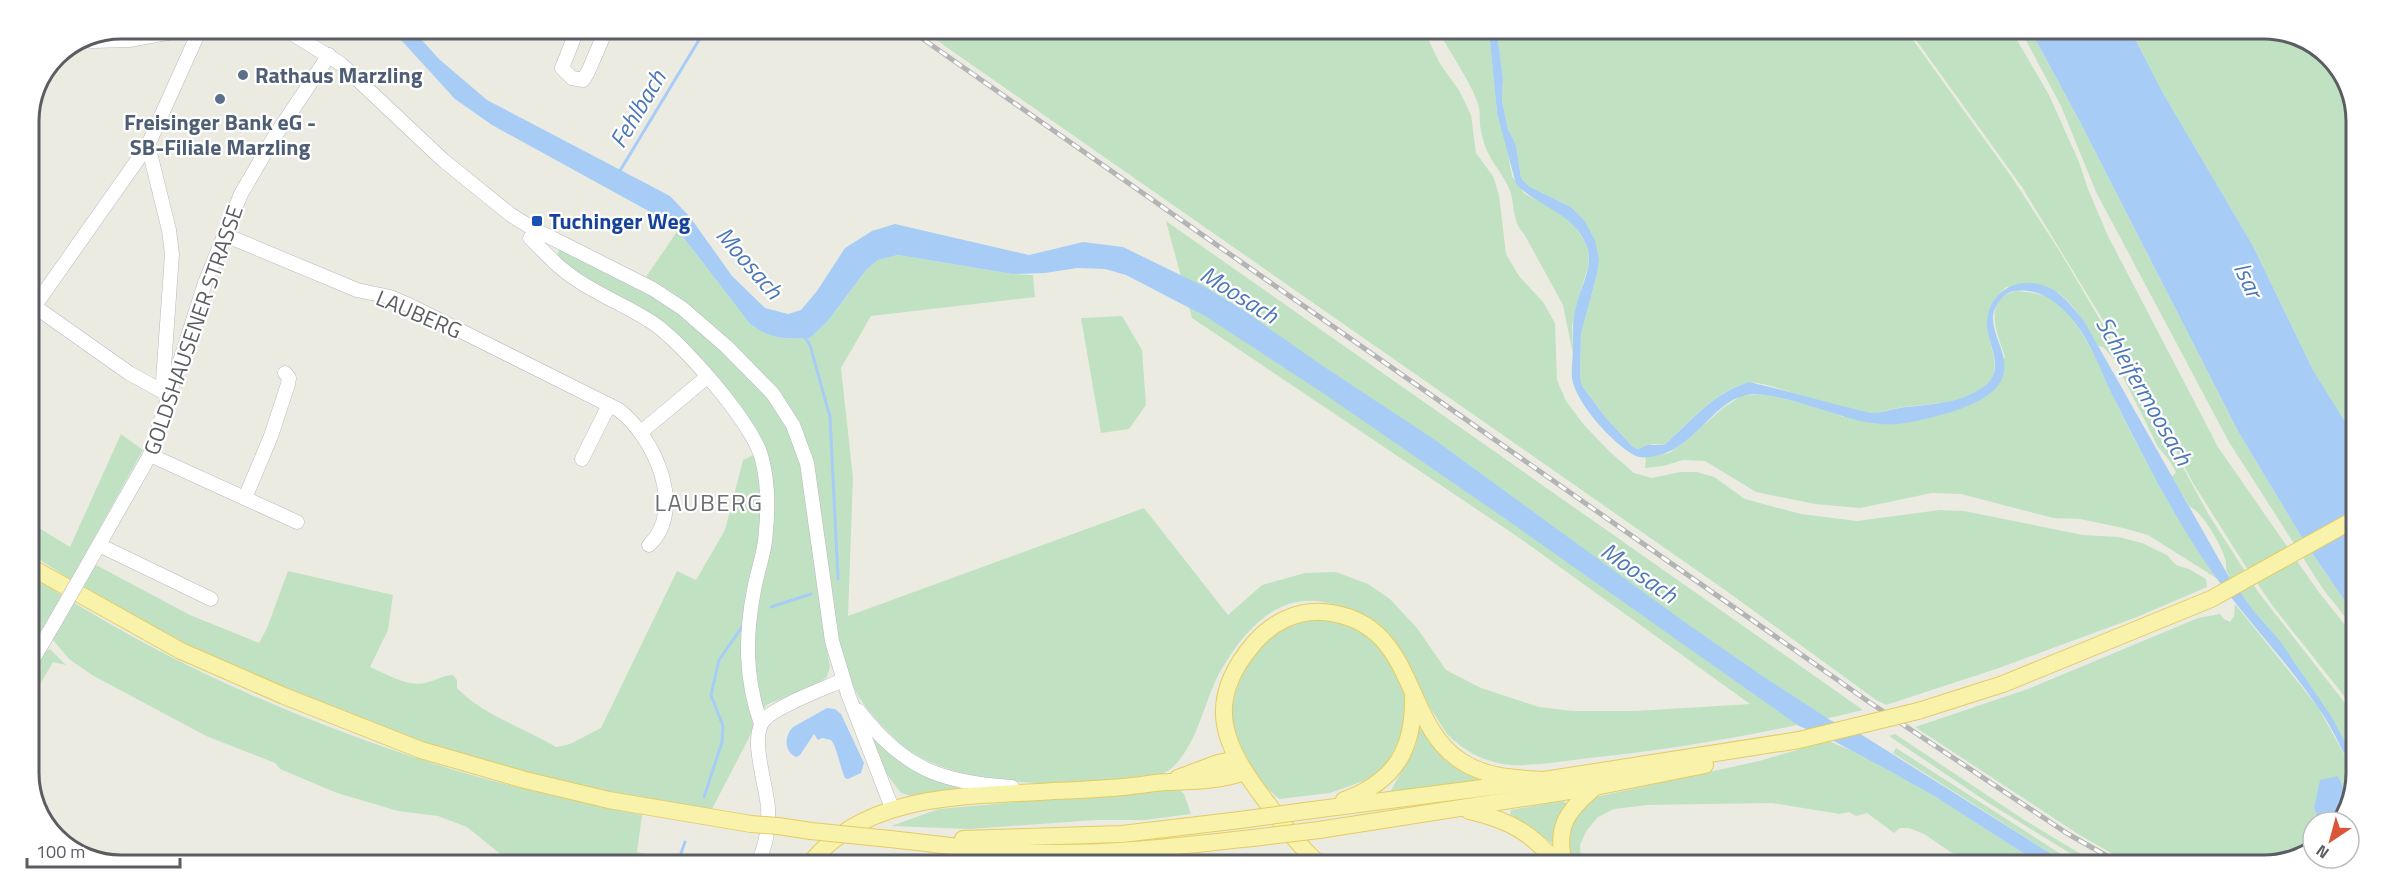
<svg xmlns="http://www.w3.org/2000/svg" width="2385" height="894" viewBox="0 0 2385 894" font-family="'Titillium Web',sans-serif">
  <rect width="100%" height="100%" fill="#ecebe2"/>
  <g fill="#c0e2c3">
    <polygon points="922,30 1425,32 1439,62 1460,92 1471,115 1476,153 1493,176 1499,195 1506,254 1519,276 1543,302 1555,323 1557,380 1566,401 1584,425 1611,453 1634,473 1652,478 1680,472 1697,472 1714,477 1745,499 1801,514 1857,521 1940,510 1964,511 2083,535 2119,537 2142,543 2167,555 2176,565 2189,569 2206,579 2207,587 2137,617 1999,668 1886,705 1876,700 1725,590"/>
    <path d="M1439,32H1489L1497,113L1506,142L1512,176L1524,193L1555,210L1574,225L1587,245L1589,256L1588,267L1576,306L1572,326L1573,354L1563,305L1524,234C1512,222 1515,205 1510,191C1504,174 1491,163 1485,146C1483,139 1480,130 1480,123C1479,113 1481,112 1477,101C1469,79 1450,53 1439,32Z"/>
    <path d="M1497,32L1908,33L2013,179L2062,255L2129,369L2209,515L2259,593L2352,712V755C2329,716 2307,678 2280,642C2263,619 2239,599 2227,572C2225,568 2227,564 2225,559C2222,546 2202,511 2190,507L2172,477L2176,472L2169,460L2158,447L2114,359L2103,347L2098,346C2089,330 2069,292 2049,289C2036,286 2020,288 2006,287C1997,296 1987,308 1987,322C1986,343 2006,369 1985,386C1961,406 1927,403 1898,408C1890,409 1883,412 1876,413C1862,414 1816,400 1800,395C1788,392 1758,380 1747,383C1713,392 1690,422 1664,445L1653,444L1638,449L1633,447L1606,418L1582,386L1580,377L1581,334L1597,274L1594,239L1583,219L1571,207L1530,187L1521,178L1516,145L1508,129L1502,101L1503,79Z"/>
    <polygon points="1911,33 2013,33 2049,95 2079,162 2088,189 2108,236 2218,447 2318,591 2353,635 2352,706 2272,605 2246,567 2193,483 2132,368 2022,187"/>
    <polygon points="2022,33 2032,33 2079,120 2239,433 2304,541 2353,613 2353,627 2323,589 2229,442 2096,192 2061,106"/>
    <polygon points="2132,33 2294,34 2337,64 2356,114 2354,436 2313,370 2253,246 2163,93"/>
    <path d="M1166,221L1863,710C1772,732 1681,749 1589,758C1564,761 1536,766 1511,765C1486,763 1465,752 1447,734C1429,706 1411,678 1391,651C1385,642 1379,630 1370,622C1363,614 1348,609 1338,606C1283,586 1245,627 1220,672C1203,703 1199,742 1172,768C1157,781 1120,780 1101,782C1044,786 958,784 908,750C901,746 895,738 888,732C862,705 853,692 841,656L796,426L690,307L662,286L646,277L678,230L750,324C772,340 784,339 810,338L827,322L866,270L878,260L898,255L1013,274L1033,275L1035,297L871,316L841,368L853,478L848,616L1144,508L1228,615L1262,585L1305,573L1336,572L1368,584L1390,599L1417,628L1446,670L1481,688L1539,707L1573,711H1635L1750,704L1518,537L1192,318Z"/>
    <path d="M560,248L650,290L702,327L783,411L801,451L816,553L825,641L830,666L827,677L817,684L766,705L712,809L664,805L609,796L423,745L181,646L70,585V579L29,553V522L70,547L121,434L143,450L83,558L190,615L259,643L267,628L288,571L393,595L388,630L370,667C387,674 407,687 425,683C435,681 443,675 453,675L457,680V688C484,716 523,727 556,747L570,744L601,728L677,571L696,580L725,530L743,460L764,450L710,373L598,287L556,258Z"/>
    <path d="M2015,291C2032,292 2048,294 2061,307C2090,335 2110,390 2128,427C2154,478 2184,530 2216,578L2148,535L2123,528L2080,519L2053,518L1961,494L1932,493L1860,508L1815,504L1756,492L1705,461L1683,460L1663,466L1645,468L1646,457L1669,453L1686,441L1723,408L1741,396L1763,394L1811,405L1843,417L1977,402L2005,357C1998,334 1981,302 2015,291Z"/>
    <polygon points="1122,316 1142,350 1146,405 1129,429 1101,433 1081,318"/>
    <path d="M29,574C161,662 309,726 461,772C520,789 582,802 642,815L637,852L674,862L509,861L467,827L438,816L398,811L337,793L280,769L275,763L206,736L92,675L69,659L54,641L29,623Z"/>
    <polygon points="2235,604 2318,707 2352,769 2351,804 2338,776 2314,808 2319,822 2313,822 2313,849 2265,865 2132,865 2078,834 1915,727 2028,689 2198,618 2220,614 2224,619 2230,622 2234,616"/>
    <path d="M1341,618L1376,640L1401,680L1405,699L1402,735L1384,768L1366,780L1330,793L1279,799C1243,768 1219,723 1241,678C1244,671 1246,663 1251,657C1261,644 1275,633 1287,622Z"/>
    <path d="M50,649L66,665L53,662L29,703C29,684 30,659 50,649Z"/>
    <path d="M1419,727C1438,754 1454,767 1483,781L1389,794L1416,745Z"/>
    <path d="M870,734C901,763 918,776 959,788L912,796L901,793L886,773Z"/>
    <polygon points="1895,734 2026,821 2099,865 2089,865 1987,802 1889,736"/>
    <polygon points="1828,741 1860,754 1934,796 2042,865 1983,865 1969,856 1952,853 1924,834 1909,828 1900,828 1894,833 1867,813 1856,816 1849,812 1840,814 1772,803 1647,805 1614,809 1598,817 1587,830 1580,845 1581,864 1573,864 1567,848 1569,824 1591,798 1759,761"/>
    <polygon points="1896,748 2078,865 2069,865 1893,753"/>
    <polygon points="1144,790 1180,790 1184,794 1191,814 1145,820 1096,820 970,829 891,826 939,809"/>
    <polygon points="1562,801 1565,802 1568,806 1552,843 1510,814 1511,810"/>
  </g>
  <g fill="#a7cdf7">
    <path d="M391,29H412L439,59L487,100L670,196L690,217L732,276L765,308L788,314L801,310L817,291L845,248L872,231L895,224L1029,255L1083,242L1123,247L1203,286L1243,310L1320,364L1435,440L1683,621L1761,675L1830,720L1862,735L2069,865H2042L1934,796L1886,769L1830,739L1799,726L1510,522L1320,391L1205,316L1126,275L1105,269L1077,268L1045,273L1013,274L898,255L878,260L866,270L827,322L810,338C784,339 772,340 750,324L674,225L492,125L455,99Z"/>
    <path d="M1489,32H1497L1503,79L1502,101L1508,129L1516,145L1521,178L1530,187L1571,207L1584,220L1595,240L1599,259L1597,274L1581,334L1580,377L1582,386L1606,418L1633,447L1638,449L1648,445H1664C1694,419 1711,394 1749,382C1780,389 1811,398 1842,406C1852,408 1863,412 1873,413C1882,413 1891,409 1900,408C1925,404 1952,405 1975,392C1983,388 1991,382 1994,373C1999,356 1985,337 1987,320C1991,287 2024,274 2052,289C2065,296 2075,310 2084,321L2229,577L2253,610L2280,641L2331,716L2352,755V769C2341,748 2331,725 2317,706C2279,650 2230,604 2194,545C2165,499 2139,449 2115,400C2102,375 2092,344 2075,323C2060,304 2040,287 2014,291C2003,293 1993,307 1993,318C1993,340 2012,357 2001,381C1989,405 1936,417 1911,422C1868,432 1827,408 1785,399C1771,396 1757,392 1743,396C1712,404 1694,449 1655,456C1648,457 1641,459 1634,455C1613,444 1575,402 1572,378C1571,369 1573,359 1573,349C1573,334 1572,321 1576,306C1581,286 1595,264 1586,244C1572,212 1538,207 1516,184L1497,113Z"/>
    <polygon points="2032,33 2132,33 2163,93 2253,246 2313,370 2354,436 2353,613 2304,541 2239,433 2079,120"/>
    <path d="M827,708L835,709L841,714L864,763L861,773L848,779L845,778C840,767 837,747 831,740L822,738L818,740L814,734L800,755L796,757C784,752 784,736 793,727Z"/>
    <polygon points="2338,776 2351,804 2338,822 2319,822 2314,808 2320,780"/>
  </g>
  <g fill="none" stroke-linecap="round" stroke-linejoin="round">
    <g stroke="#a7cdf7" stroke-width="3">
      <polyline points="618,174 705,30"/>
      <polyline points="804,336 810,345 830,417 838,579"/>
      <polyline points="771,607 811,594"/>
      <polyline points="704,797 722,742 723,726 711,695 719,660 744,624"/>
      <polyline points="681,853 685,842"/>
      <polyline points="678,862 679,860"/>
    </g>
    <defs>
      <g id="minor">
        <polyline points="285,29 341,64 443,160 511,215 532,228 653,289 682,308 727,347 773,394 793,425 807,463 832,641 848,694 892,808"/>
        <polyline points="577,30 562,68 572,78 583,80 588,72 606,30"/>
        <polyline points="91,41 129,40 189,29"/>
        <polyline points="148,145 169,230 172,254 163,381 169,395"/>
        <path d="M225,235L357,290L390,297L411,306L619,410C654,437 687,509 649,545"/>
        <path d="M530,238C543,250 555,265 570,275C595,294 626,305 653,323C683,343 754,425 762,459C769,487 768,513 765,541C763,557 757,573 754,590C745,637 745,678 761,724"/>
        <polyline points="34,306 129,373 169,395"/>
        <polyline points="29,314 148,145 197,36 198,29"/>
        <polyline points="641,432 707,377"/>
        <polyline points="150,455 297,522"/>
        <polyline points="582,459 609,405"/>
        <polyline points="245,498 271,436 288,384 289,378 285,373"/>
        <polyline points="99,545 211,599"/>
        <polyline points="80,578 150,455 205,283 241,194 273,139 329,55"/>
        <polyline points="29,666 56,620"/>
        <path d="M859,711C903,768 941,783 1012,787"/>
        <path d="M758,862C766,846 769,826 768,808C767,786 748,735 765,719C777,706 825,688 843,680"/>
      </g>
      <g id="major">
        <polyline points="29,566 181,651 284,696 421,750 525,780 609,800 751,824"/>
        <polyline points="1918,711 2003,684 2211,599 2353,520"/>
        <polyline points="1178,778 1218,763 1237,759"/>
        <path d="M1344,800C1395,782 1414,749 1413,697"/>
        <polyline points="1305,811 1544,780 1799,740"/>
        <path d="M1469,811C1510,820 1531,833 1558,864"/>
        <polyline points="778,826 811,831"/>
        <polyline points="1319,830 1595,787 1705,765"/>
        <path d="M880,838C935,843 989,853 1043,853C1117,854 1189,845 1261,837"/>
        <polyline points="963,839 1122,834 1240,820"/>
        <path d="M811,862C870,791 969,797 1054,791C1080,790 1106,789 1132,786C1144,785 1156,782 1168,782C1195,781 1219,781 1245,772"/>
        <polyline points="950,862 990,858"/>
        <path d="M1318,863C1299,846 1283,825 1268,804C1225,748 1201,704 1255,642C1272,623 1296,610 1323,612C1418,620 1401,723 1461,761C1487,778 1514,778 1544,780"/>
        <path d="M1564,864C1555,827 1567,811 1594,788"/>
      </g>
    </defs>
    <use href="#minor" stroke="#b8b9be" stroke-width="15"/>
    <use href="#major" stroke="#e5cc62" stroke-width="18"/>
    <use href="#minor" stroke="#fff" stroke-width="14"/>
    <use href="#major" stroke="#f8f2ab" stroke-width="16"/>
    <defs>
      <polyline id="rail" points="910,30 1869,702 2068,834 2123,865"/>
    </defs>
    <use href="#rail" stroke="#b3b4b4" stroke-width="5"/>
    <use href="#rail" stroke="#fff" stroke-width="3" stroke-dasharray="9" stroke-linecap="butt"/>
    <defs>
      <polyline id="minor-bridge" points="56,620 80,578"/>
      <g id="major-bridge">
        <polyline points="1799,740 1918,711"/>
        <polyline points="1240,820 1305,811"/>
        <polyline points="751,824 778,826"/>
        <polyline points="811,831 880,838"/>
        <polyline points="1261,837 1319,830"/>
      </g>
    </defs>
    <use href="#minor-bridge" stroke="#b8b9be" stroke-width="15" stroke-linecap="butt"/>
    <use href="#major-bridge" stroke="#e5cc62" stroke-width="18" stroke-linecap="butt"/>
    <use href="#minor-bridge" stroke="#fff" stroke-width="14"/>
    <use href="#major-bridge" stroke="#f8f2ab" stroke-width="16"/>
  </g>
  <g fill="#5c6f8a" stroke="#fff" stroke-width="2">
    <circle cx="243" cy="75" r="6"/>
    <circle cx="220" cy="99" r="6"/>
  </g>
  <rect fill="#1a4fb4" stroke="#fff" stroke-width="2" x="531" y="215" width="12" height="12" rx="3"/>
  <g text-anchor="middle" stroke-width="4.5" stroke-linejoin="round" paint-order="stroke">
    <g font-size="22" font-weight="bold" fill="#4e5e75" stroke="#fff" text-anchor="start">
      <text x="255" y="83">Rathaus Marzling</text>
      <text x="220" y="130" text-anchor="middle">Freisinger Bank eG -<tspan x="220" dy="25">SB-Filiale Marzling</tspan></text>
    </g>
    <g font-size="22" font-weight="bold" fill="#164399" stroke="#fff" text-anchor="start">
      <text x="549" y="229">Tuchinger Weg</text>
    </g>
    <g font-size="22" fill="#5b5d62" stroke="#fff">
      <text transform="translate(419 314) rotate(23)" y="8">LAUBERG</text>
      <text transform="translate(193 330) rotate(-71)" y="8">GOLDSHAUSENER STRASSE</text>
    </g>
    <g font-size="24" font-style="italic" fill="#4c77b8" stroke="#fff">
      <text transform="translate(638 109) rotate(-59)" y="8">Fehlbach</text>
      <text transform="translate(749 263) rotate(49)" y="8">Moosach</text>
      <text transform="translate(2248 280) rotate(65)" y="8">Isar</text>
      <text transform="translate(1239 295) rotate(32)" y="8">Moosach</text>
      <text transform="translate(2144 391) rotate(60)" y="8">Schleifermoosach</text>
      <text transform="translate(1639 573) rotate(35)" y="8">Moosach</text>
    </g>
    <g font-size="24" letter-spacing="1.5" fill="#6c6f74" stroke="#fff">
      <text x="709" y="511">LAUBERG</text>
    </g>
  </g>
  <path d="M0 0H2385V894H0ZM121 39H2264A82 82 0 0 1 2346 121V773A82 82 0 0 1 2264 855H121A82 82 0 0 1 39 773V121A82 82 0 0 1 121 39Z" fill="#fff" fill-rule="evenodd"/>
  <path fill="none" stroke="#5b5d62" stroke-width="3" d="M121 39H2264A82 82 0 0 1 2346 121V773A82 82 0 0 1 2264 855H121A82 82 0 0 1 39 773V121A82 82 0 0 1 121 39Z"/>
  <g transform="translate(2331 840) rotate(216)"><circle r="28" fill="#ffffff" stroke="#bdbec0" stroke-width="1.5"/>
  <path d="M0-4.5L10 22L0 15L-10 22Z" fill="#da553a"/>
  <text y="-9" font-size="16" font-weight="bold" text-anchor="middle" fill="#5b5d62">N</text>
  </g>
  <path d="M27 858v9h153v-9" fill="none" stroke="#5b5d62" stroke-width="3"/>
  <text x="36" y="858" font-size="18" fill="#5b5d62" stroke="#ffffff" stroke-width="4.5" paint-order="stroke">100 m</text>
</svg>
